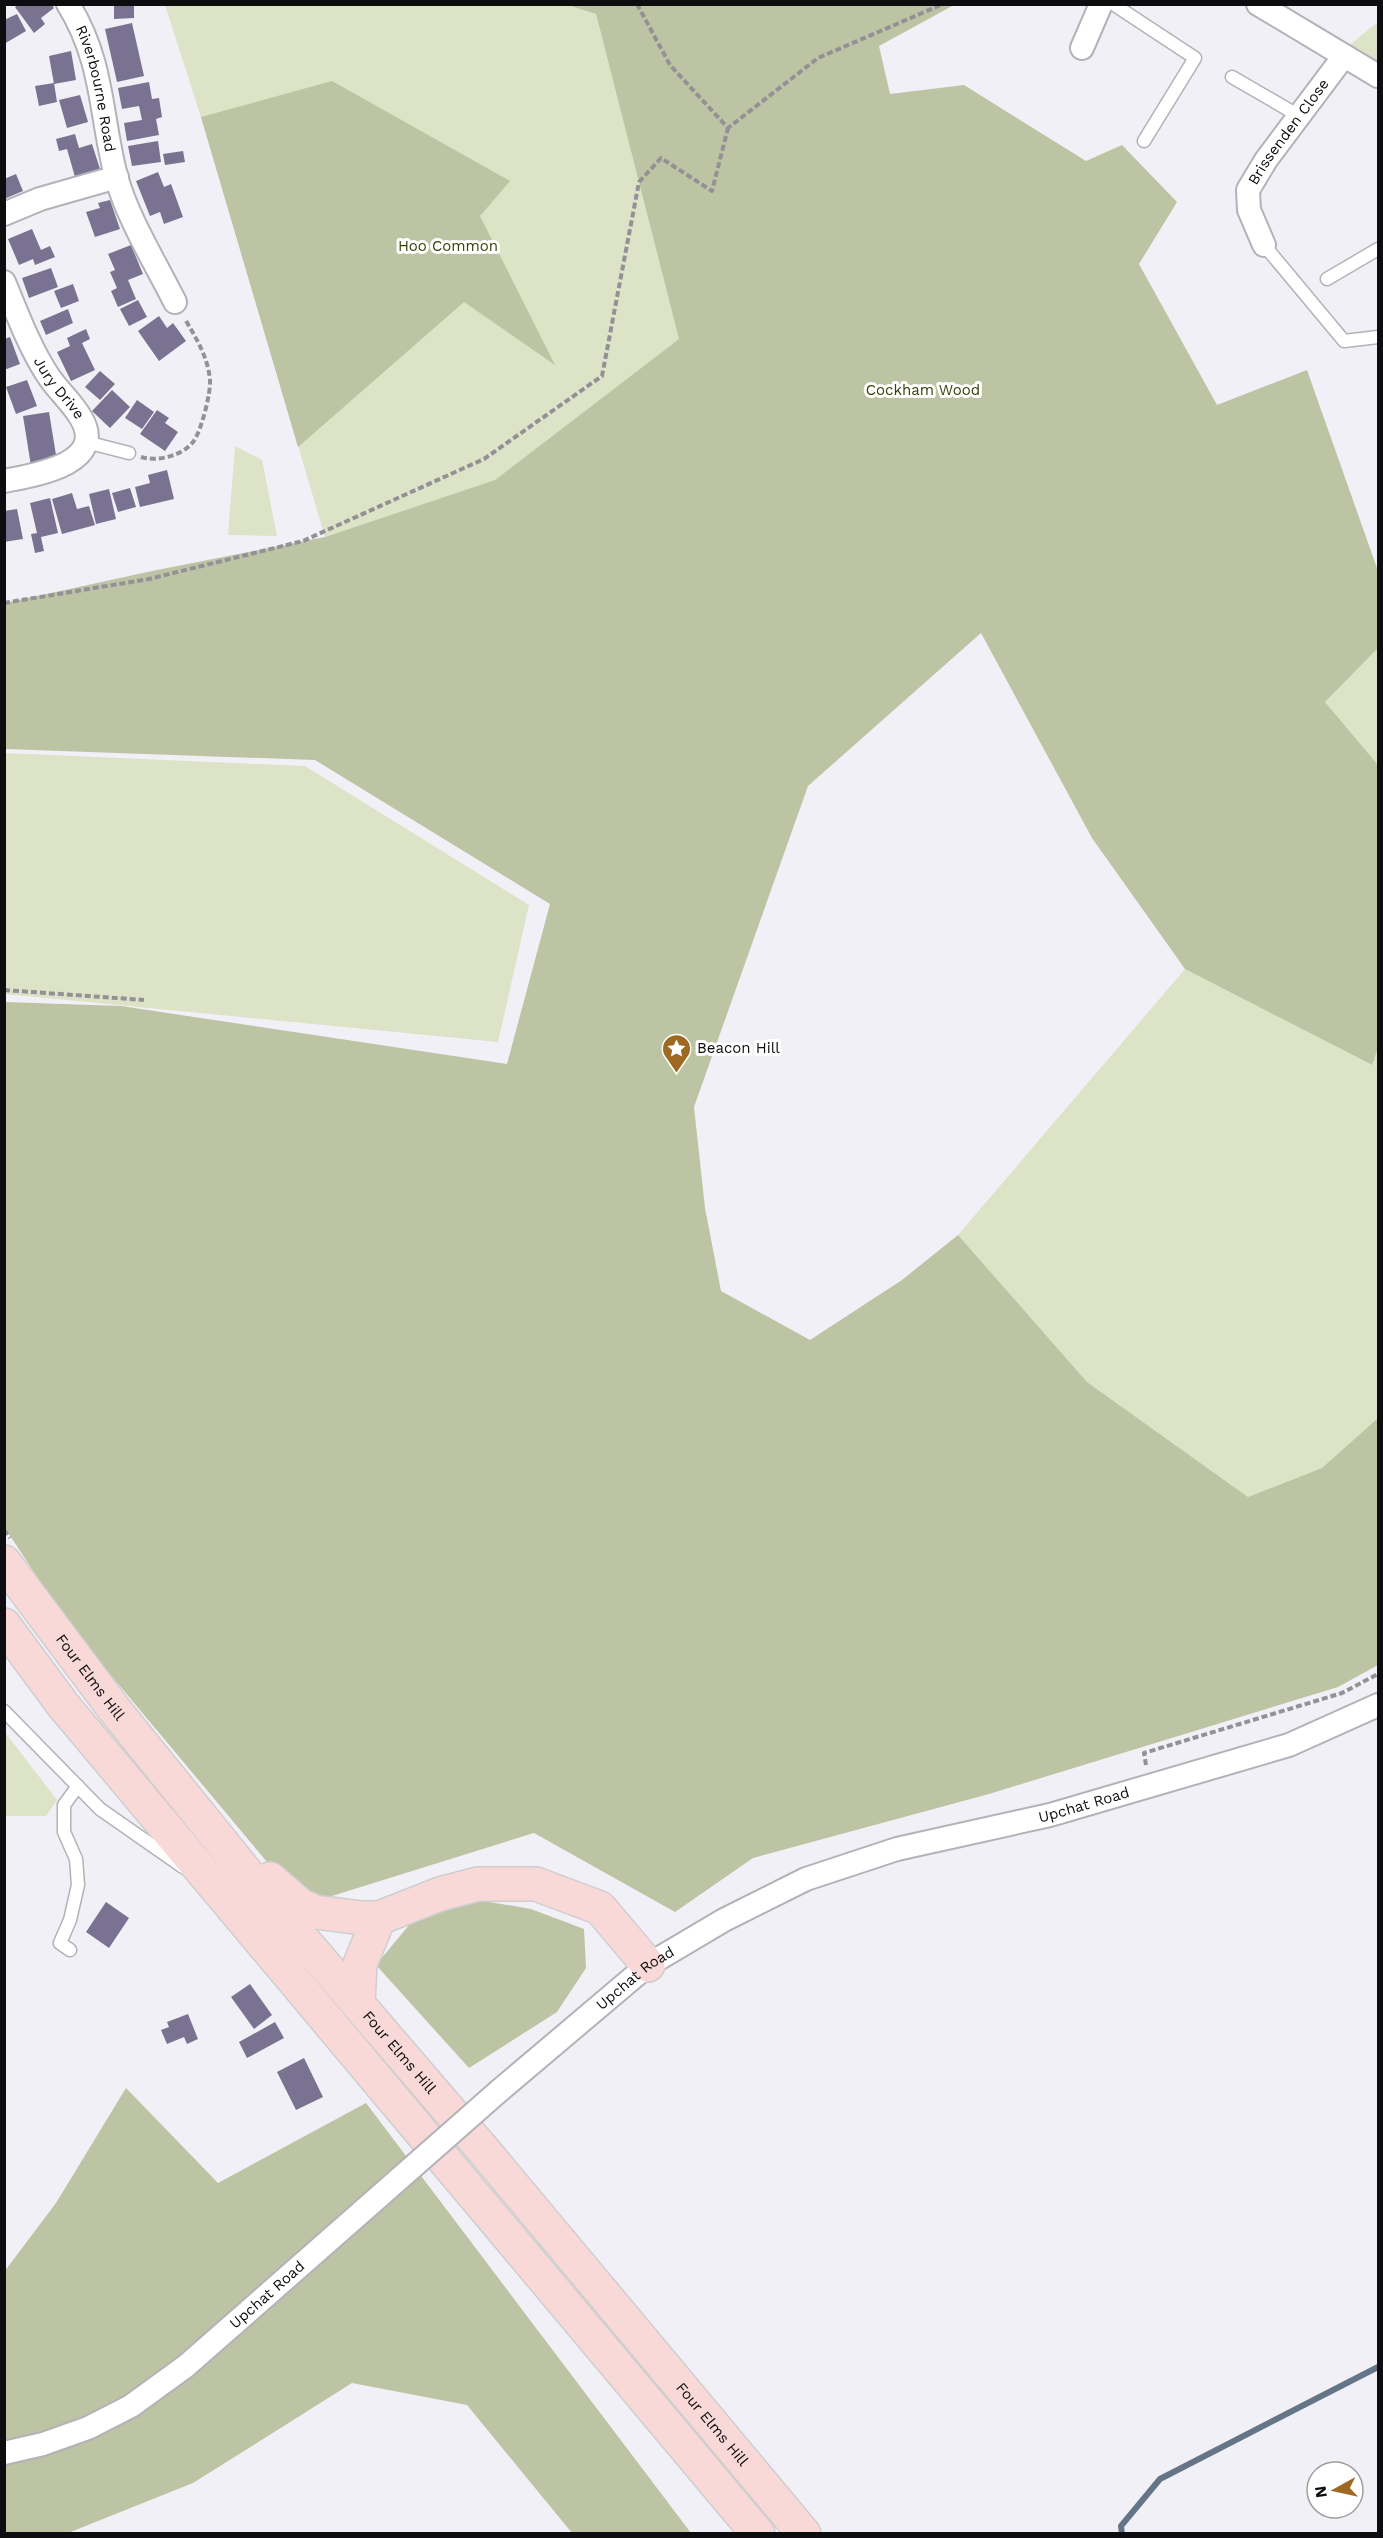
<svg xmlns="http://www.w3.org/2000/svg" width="1383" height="2538" viewBox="0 0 1383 2538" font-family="'Work Sans',sans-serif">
  <rect width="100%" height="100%" fill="#f2f0f7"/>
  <g fill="#dce3c6">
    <polygon points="568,4 596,14 679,339 495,480 325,537 201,117 165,5"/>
    <polygon points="1378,22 1378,66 1347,47"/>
    <polygon points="235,446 262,460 277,536 228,535"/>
    <polygon points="1378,648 1378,765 1325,702"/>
    <polygon points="5,753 305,766 529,905 498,1042 5,994"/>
    <polygon points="1185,969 1371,1065 1378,1048 1378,1418 1322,1468 1248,1497 1087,1382 958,1235"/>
    <polygon points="4,1731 57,1800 46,1816 5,1816"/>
  </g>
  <g fill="#bcc4a3">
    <polygon points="568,5 954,5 879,46 890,94 964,85 1086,161 1122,145 1177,202 1139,264 1217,405 1307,370 1378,571 1378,648 1325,702 1378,765 1378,1048 1372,1065 1185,969 1092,838 981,633 808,786 694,1107 705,1208 721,1291 810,1340 902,1280 958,1235 1087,1382 1248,1497 1322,1468 1378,1418 1378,1665 1338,1687 989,1794 753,1858 675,1912 534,1833 303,1905 68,1624 5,1528 5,1002 121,1006 507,1064 550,904 315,760 5,749 5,603 152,571 325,537 495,480 679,339 596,14"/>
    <polygon points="332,81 510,181 480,216 555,365 464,302 298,447 201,117"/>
    <polygon points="478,1900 531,1909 584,1929 586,1968 557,2012 469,2068 376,1965 414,1919"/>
    <polygon points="126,2088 218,2183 366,2103 691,2533 572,2533 467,2405 352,2383 193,2483 68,2533 5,2533 4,2272 56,2203"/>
  </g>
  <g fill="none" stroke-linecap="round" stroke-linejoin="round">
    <polyline stroke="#647587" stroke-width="6" points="1122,2534 1121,2526 1160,2479 1378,2367"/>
  </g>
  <g fill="#797290">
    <polygon points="19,4 51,4 54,8 41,18 45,24 34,33 15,7"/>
    <polygon points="114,4 134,4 134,18 114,19"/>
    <polygon points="17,14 26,31 4,44 4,20"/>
    <polygon points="132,23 144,76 117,82 105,29"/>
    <polygon points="71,51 76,80 54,84 49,56"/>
    <polygon points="149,82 152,99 159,98 162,117 156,119 159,135 127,141 124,123 142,120 139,106 122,109 118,88"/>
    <polygon points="54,83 57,102 39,106 35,86"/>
    <polygon points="80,95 88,122 67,128 59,100"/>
    <polygon points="75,134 79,148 92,144 100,169 75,177 67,149 59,151 56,139"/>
    <polygon points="158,141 161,162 132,166 128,146"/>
    <polygon points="183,151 185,162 165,165 163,154"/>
    <polygon points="158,172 164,187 171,184 183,217 164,224 160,212 150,216 136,181"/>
    <polygon points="16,174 23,191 4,199 4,179"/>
    <polygon points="110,200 120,229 95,237 86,212 100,208 98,203"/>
    <polygon points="32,229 41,250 50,246 55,257 35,265 33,259 19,265 8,239"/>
    <polygon points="131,245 143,274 128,280 136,299 118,307 111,291 117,288 110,272 115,270 108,254"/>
    <polygon points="51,268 58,287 29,298 22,278"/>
    <polygon points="73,284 79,301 61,308 54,291"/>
    <polygon points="138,300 147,317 129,326 120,309"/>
    <polygon points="68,309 73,323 46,335 40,321"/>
    <polygon points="159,316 167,328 173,323 186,341 159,361 138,331"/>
    <polygon points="86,329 90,339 82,343 95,370 71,381 57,352 70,346 67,338"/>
    <polygon points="10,337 20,364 4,370 4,339"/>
    <polygon points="100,371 115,384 100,400 85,387"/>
    <polygon points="27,380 37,406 16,414 6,387"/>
    <polygon points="112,390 130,407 110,428 92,411"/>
    <polygon points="137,400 154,412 142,429 125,418"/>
    <polygon points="157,410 169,418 165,423 178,432 165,451 140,434"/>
    <polygon points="49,412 57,461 31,466 23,416"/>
    <polygon points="167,470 174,499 140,507 135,487 150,483 148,475"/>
    <polygon points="130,488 136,507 118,512 112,493"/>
    <polygon points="109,489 116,519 96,524 89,494"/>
    <polygon points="72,493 77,509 89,506 95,525 62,534 52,499"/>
    <polygon points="50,498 58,533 41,537 44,551 35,553 31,534 37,533 30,503"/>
    <polygon points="17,509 23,539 4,542 4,511"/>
    <polygon points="106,1902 129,1918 109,1948 86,1932"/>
    <polygon points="250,1984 272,2015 254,2029 231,1997"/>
    <polygon points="188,2014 198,2039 187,2044 184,2037 167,2044 161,2030 169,2027 167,2022"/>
    <polygon points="275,2022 284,2038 247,2058 239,2042"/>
    <polygon points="304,2058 323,2097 296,2110 277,2072"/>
  </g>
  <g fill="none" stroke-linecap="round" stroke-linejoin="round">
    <defs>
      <g id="service">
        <polyline points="1113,4 1195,58 1144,141"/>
        <polyline points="1232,77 1301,117"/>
        <polyline points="1264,245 1344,341 1378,337"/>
        <polyline points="1327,279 1378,249"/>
        <polyline points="86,442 129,453"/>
        <polyline points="4,1711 100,1809 183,1867"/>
        <polyline points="70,1950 60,1943 70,1920 78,1885 76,1859 64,1832 64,1805 78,1786"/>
      </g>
      <g id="minor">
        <path id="s1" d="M68,4C104,62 100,114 116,176C127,217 156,264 175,302"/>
        <polyline points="1258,4 1378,76"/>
        <polyline points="1082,48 1101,4"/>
        <polyline points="4,214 40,199 117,177"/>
        <path id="s2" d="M1264,245L1249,210L1248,190L1266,160L1344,56"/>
        <path id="s3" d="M4,282C17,313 29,346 47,374C57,390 72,402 81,418C108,464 34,475 4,481"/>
        <path id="s4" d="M499,2091L648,1965L724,1920L806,1879L897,1849L1050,1815L1289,1745L1378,1705"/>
        <path id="s5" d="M4,2453L43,2444L88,2428L131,2406L186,2366L366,2208"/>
      </g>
      <g id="primary">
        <path id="s6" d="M4,1562L114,1709L261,1891L485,2152L804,2534"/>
        <polyline points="4,1625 63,1705 758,2534"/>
        <polyline points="270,1879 300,1905 315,1912 362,1918 379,1918 440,1894 478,1884 536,1884 600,1908 648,1965"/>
        <polyline points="358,2002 360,1964 379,1918"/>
      </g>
    </defs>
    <use href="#service" stroke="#b4b2b8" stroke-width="15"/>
    <use href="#minor" stroke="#b4b2b8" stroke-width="26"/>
    <use href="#primary" stroke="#cfcecf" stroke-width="36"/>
    <g stroke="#939196" stroke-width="4" stroke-dasharray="6 3" stroke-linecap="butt">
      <polyline points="637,4 670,65 728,128 818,58 943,4"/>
      <path d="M141,457C157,462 182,456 193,442C201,432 211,393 210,380C208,357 196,338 185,319"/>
      <polyline points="4,603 149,579 303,541 484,459 602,376 639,182 661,158 712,191 728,128"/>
      <polyline points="4,990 144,1000"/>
      <polyline points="4,1530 10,1538"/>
      <polyline points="1146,1765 1144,1753 1342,1693 1378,1674"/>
    </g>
    <use href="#service" stroke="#fff" stroke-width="12"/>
    <use href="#minor" stroke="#fff" stroke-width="22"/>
    <use href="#primary" stroke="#f8d9d7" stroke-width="33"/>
    <defs>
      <polyline id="minor-bridge" points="366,2208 499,2091"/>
    </defs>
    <use href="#minor-bridge" stroke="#b4b2b8" stroke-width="26" stroke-linecap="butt"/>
    <use href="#minor-bridge" stroke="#fff" stroke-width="22"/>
  </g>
  <defs>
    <symbol id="sight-pin" viewBox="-11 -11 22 30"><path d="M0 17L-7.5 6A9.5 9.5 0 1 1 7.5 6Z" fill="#9f6923" stroke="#fff"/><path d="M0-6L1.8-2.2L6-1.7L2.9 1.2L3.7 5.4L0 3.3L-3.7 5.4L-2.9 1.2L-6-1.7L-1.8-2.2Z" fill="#fff"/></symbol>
  </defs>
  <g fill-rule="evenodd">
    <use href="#sight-pin" x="660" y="1032" width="33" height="45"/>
  </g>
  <g text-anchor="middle" stroke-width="6" stroke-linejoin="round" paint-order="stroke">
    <g font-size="15" fill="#0d0c0f" stroke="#fff">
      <text dy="5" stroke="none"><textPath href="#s1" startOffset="90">Riverbourne Road</textPath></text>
      <text dy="5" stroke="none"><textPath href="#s2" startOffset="129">Brissenden Close</textPath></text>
      <text dy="5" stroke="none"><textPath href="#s3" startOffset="120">Jury Drive</textPath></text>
      <text dy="5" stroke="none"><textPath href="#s6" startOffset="144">Four Elms Hill</textPath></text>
      <text dy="5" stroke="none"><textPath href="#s4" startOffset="663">Upchat Road</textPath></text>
      <text dy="5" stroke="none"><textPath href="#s4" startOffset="177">Upchat Road</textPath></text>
      <text dy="5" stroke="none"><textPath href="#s6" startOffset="630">Four Elms Hill</textPath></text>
      <text dy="5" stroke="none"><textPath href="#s5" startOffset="312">Upchat Road</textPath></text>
      <text dy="5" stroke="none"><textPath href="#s6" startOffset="1116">Four Elms Hill</textPath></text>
    </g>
    <g font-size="15" fill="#374008" stroke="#fff">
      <text x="448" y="251">Hoo Common</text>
      <text x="923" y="395">Cockham Wood</text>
    </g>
    <g font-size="15" fill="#0d0c0f" stroke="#fff" text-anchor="start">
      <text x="697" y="1053">Beacon Hill</text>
    </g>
  </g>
  <rect width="1383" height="2538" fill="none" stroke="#0d0c0f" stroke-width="12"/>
  <g transform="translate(1335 2490) rotate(262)"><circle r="28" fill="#ffffff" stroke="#9e9e9f" stroke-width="1.5"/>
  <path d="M0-4.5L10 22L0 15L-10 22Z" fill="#9f6923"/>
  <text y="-9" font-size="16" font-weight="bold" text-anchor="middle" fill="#0d0c0f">N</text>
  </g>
</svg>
